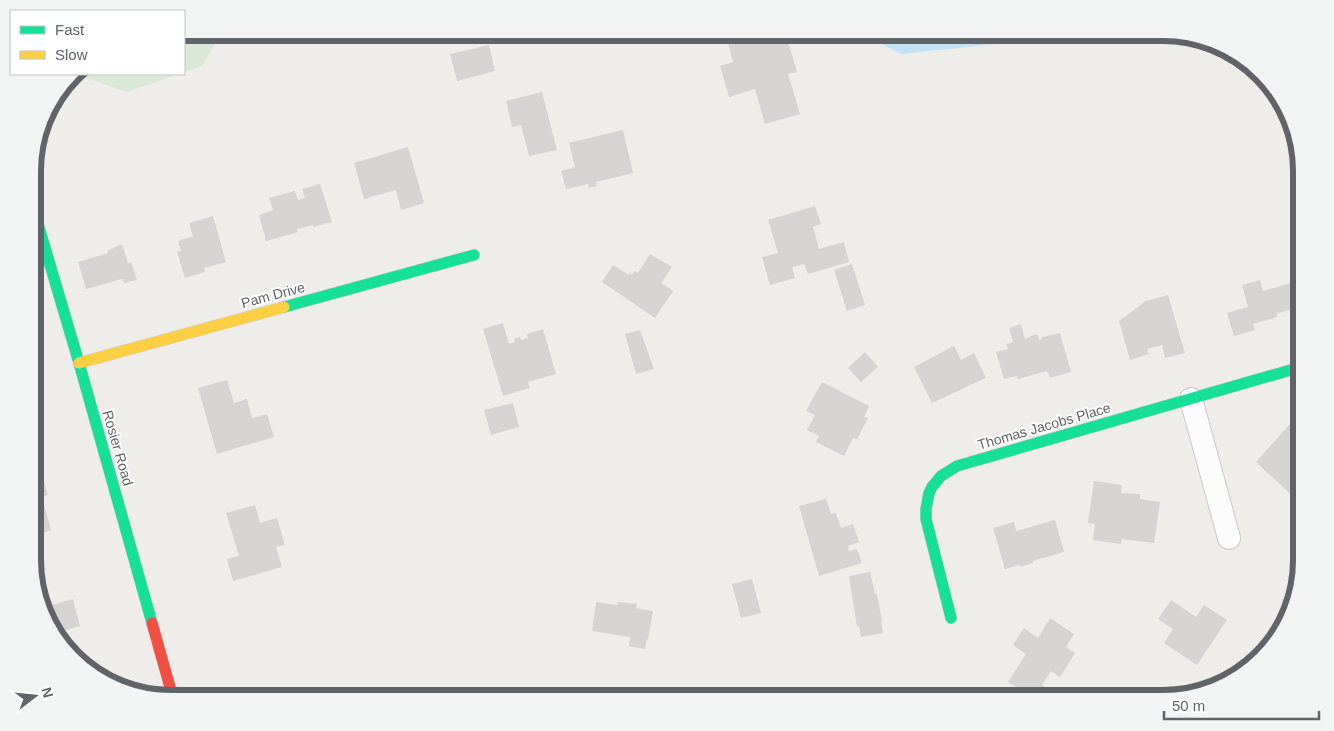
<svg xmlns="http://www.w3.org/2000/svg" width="1334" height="731" viewBox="0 0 1334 731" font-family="Helvetica,sans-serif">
  <rect width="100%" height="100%" fill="#efedea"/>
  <g fill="#dae9d7">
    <polygon points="184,33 221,33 202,66 184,72"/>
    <polygon points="75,74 179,74 127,92"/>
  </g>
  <polygon fill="#c3e1f4" points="860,33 1011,32 1011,33 996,44 901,54"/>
  <g fill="#d6d4d3">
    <polygon points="725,32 785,32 797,72 788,74 800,114 765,124 755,89 729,97 720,66 733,62"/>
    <polygon points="489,45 495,71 457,81 450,54"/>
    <polygon points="542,92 557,150 529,156 521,125 512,127 506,101"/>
    <polygon points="623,130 633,173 596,182 597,186 589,188 588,184 566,189 561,171 575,167 569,143"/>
    <polygon points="408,147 424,203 401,210 396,190 364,199 354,163"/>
    <polygon points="320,184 332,222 313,227 313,225 297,229 298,232 266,241 259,215 273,210 269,198 295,191 298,200 305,198 302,189"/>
    <polygon points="815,206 821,224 813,227 819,249 844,242 849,262 808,274 804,264 792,267 795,278 770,285 762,257 778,253 768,220"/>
    <polygon points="213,216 226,262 204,268 205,272 185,278 177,252 181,251 178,241 193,236 189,223"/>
    <polygon points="122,244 128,263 131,262 137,280 124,283 122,279 86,289 78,262 108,253 107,251"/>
    <polygon points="650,254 672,267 661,283 673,291 655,318 602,282 613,265 629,275 630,273 632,275 635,271 638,273"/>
    <polygon points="852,264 865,305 847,311 834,270"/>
    <polygon points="1260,280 1263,291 1291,283 1298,307 1276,314 1277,317 1253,324 1255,330 1234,336 1227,313 1248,307 1242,285"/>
    <polygon points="1168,295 1185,353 1165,358 1162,345 1147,349 1149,354 1130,360 1119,321 1146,301"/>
    <polygon points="503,323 509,344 515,342 514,339 520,337 521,340 528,338 527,334 543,329 556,374 528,382 530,388 503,396 483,329"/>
    <polygon points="1021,324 1025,339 1036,334 1038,335 1039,340 1042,339 1042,337 1060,333 1071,372 1050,378 1047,371 1018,379 1017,376 1004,379 996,352 1008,349 1006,344 1013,342 1009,328"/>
    <polygon points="640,330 654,369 636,374 625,334"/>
    <polygon points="954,346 961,360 974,353 986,378 932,403 914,367"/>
    <polygon points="865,352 878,367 861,382 848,368"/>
    <polygon points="227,380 234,403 247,399 252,418 267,414 274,437 217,454 198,388"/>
    <polygon points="822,382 869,406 864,417 868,418 857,439 853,438 844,456 816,442 819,436 807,430 815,415 806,411"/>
    <polygon points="513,403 519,427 491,435 484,410"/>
    <polygon points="1290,424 1301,434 1300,503 1256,462"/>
    <polygon points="35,451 48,495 42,497 51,530 34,536 33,452"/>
    <polygon points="1094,481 1122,485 1121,493 1140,494 1140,499 1160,502 1154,543 1122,539 1121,544 1093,540 1095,524 1088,523"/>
    <polygon points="826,499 831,514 836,513 841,528 853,524 859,542 848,546 849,551 857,549 862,563 819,576 799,506"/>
    <polygon points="255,505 260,523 277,518 285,545 276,547 282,567 233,581 227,559 239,556 226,513"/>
    <polygon points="1055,520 1064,552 1033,561 1033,563 1020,567 1019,565 1005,569 993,528 1014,522 1016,531"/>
    <polygon points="870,572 875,594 877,594 882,621 881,622 883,633 861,637 859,626 857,627 849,576"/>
    <polygon points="752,579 761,613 741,618 732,584"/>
    <polygon points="73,599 80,626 55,633 44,605 49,603 52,605"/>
    <polygon points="1171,600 1196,617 1204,605 1227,620 1197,665 1164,643 1173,629 1158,619"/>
    <polygon points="596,602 617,605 618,602 637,604 636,608 653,611 648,640 647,639 645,649 629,646 630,637 592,631"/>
    <polygon points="1050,618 1074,634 1066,647 1075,653 1060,677 1051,671 1042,685 1048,689 1043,698 1035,698 1008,682 1026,654 1013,645 1024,628 1038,638"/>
    <polygon points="951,689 951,692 975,691 976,698 886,698 886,696 931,693 931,690"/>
  </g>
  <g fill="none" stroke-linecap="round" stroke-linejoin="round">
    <defs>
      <polyline id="street" points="1191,399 1229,538"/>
      <g id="fast">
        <polyline points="33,207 79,363 152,623"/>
        <polyline points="284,307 474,255"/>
        <polyline points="951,618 926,519 926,509 929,493 932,487 941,476 957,466 1301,367"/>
      </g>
      <polyline id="slow" points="79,363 284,307"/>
      <polyline id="jam" points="152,623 173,698"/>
    </defs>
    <use href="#street" stroke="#c9c9c9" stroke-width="24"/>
    <use href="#fast" stroke="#cccbcb" stroke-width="12"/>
    <use href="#slow" stroke="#cccbcb" stroke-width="12"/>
    <use href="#jam" stroke="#cccbcb" stroke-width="12"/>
    <use href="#street" stroke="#fdfcfc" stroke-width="22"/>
    <use href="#fast" stroke="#16e098" stroke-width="11"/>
    <use href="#slow" stroke="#ffcf43" stroke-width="11"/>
    <use href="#jam" stroke="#f24e42" stroke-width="11"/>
  </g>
  <g text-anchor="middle" stroke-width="4" stroke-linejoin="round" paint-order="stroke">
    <g font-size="14" fill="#606367" stroke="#fff">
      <text transform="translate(273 295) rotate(-15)" y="5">Pam Drive</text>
      <text transform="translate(1044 426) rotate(-16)" y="5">Thomas Jacobs Place</text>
      <text transform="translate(118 448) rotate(74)" y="5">Rosier Road</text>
    </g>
  </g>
  <path d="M0 0H1334V731H0ZM171 41H1163A130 130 0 0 1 1293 171V560A130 130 0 0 1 1163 690H171A130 130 0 0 1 41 560V171A130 130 0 0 1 171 41Z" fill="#f2f3f3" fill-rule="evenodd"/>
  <path fill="none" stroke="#606367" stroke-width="6" d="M171 41H1163A130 130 0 0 1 1293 171V560A130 130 0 0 1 1163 690H171A130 130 0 0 1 41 560V171A130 130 0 0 1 171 41Z"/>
  <rect x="10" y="10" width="175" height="65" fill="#ffffff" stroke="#bfc1c2"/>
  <rect x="20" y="26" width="25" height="8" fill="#16e098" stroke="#bfc1c2"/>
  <text x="55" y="35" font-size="15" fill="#606367">Fast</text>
  <rect x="20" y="51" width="25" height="8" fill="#ffcf43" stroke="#bfc1c2"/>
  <text x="55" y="60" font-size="15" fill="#606367">Slow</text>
  <g transform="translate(35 696) rotate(74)" stroke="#ffffff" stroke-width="4" paint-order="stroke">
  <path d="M0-4L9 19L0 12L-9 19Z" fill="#606367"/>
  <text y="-8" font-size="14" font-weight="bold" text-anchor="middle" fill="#606367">N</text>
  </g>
  <path d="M1164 711v8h155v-8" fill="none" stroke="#606367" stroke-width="2.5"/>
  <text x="1172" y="711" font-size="15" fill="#606367" stroke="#ffffff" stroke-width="4" paint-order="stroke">50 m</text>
</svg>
